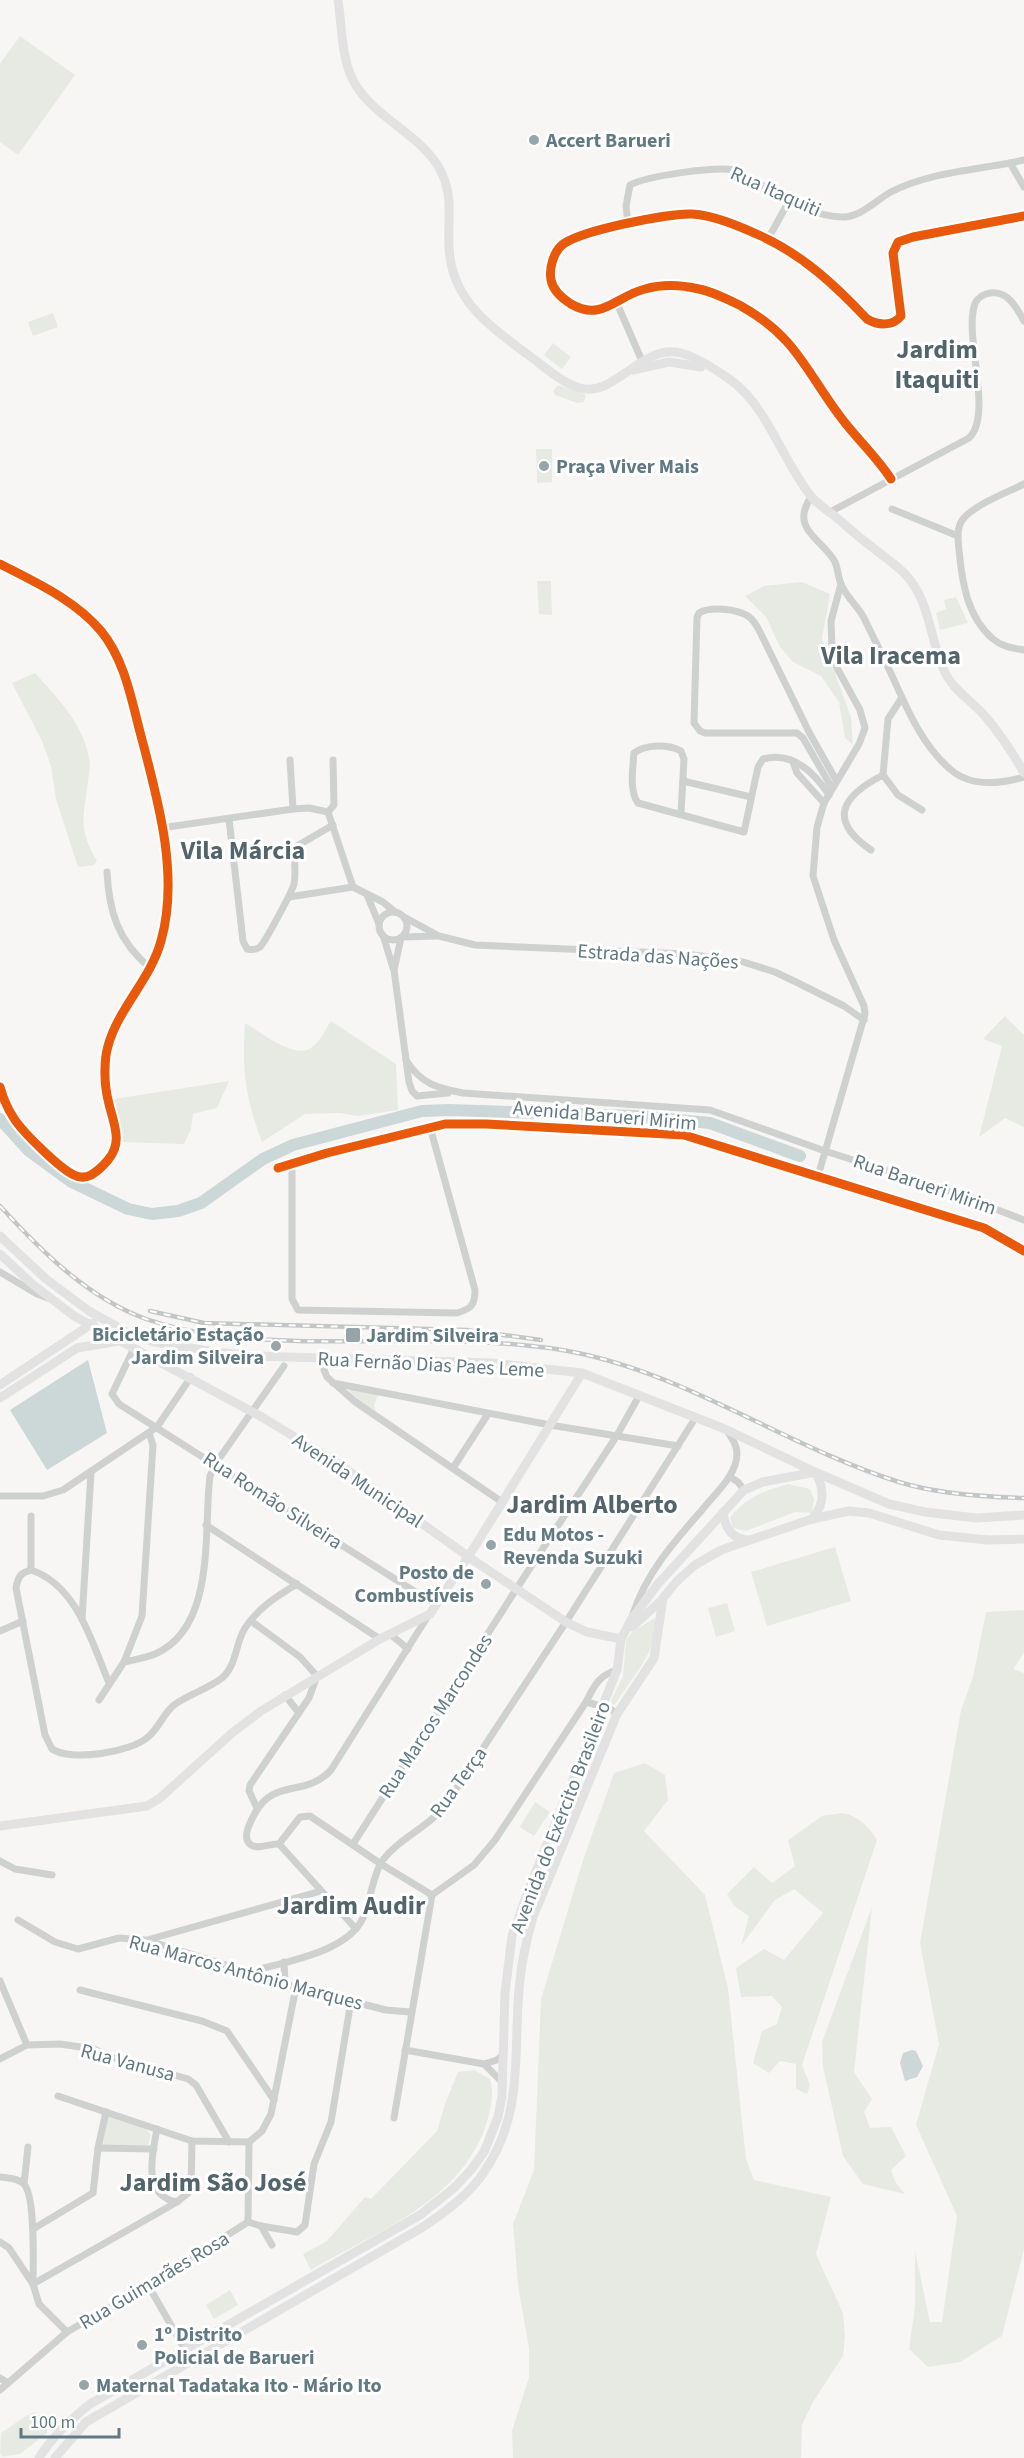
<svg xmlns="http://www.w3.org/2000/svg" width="1024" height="2458" viewBox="0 0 1024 2458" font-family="'Source Sans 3',sans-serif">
  <rect width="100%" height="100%" fill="#f7f6f5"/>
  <g fill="#e7eae3">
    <polygon points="20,36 75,75 18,155 0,142 0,64"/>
    <polygon points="53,313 58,327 33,336 28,322"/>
    <polygon points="553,343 571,357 562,369 544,355"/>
    <polygon points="558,385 584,394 586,395 584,402 577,403 555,395 553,391"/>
    <polygon points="536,449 552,449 552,482 537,483"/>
    <polygon points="537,581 551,581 552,615 539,614"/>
    <polygon points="802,582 830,594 822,638 851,717 853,745 845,738 839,702 821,676 793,662 780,647 766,617 745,596 764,586"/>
    <polygon points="956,597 968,623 940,630 936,613 946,609 944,600"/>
    <path d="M35,673C58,699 83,723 89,758C91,765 89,774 88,781C84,817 77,827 97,861L94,865L78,867L56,799L51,766L42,741L12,683Z"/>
    <polygon points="1005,1016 1024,1035 1024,1127 1005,1118 979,1137 1002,1046 983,1039"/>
    <path d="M331,1021L396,1064L398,1110L358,1116L339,1113L305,1114L262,1142C245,1096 242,1073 245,1023C260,1032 297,1061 312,1047C321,1041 325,1029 331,1021Z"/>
    <polygon points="229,1081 217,1108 193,1114 191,1129 184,1144 121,1142 122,1132 114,1099"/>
    <polygon points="350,1389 382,1395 377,1397 374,1406 376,1411 348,1394"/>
    <path d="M788,1484L810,1489L814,1499L812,1513L795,1512L746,1531L733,1528L730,1518C747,1496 762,1492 788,1484Z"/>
    <polygon points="835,1547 851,1601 767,1626 751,1572"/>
    <polygon points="727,1603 735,1631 716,1637 708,1608"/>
    <polygon points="1024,1610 1024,1653 1013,1669 1024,1673 1024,2249 1002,2336 960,2362 928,2367 909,2349 915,2307 915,2251 930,2322 942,2322 957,2216 916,2125 939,2044 920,1943 961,1710 973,1677 986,1612"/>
    <path d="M655,1618C658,1653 633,1675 616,1703L613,1705L611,1701L623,1676L626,1640L633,1631Z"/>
    <polygon points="645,1763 665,1775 668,1800 644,1831 705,1895 728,1988 746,2159 754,2180 831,2197 816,2254 843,2313 845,2337 843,2356 813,2402 802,2425 801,2458 513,2458 512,2431 529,2377 529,2348 518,2286 513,2224 534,2170 541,1999 584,1857 614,1773"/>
    <polygon points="535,1802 550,1812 534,1836 520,1827"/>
    <path d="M842,1813C858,1815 869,1827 877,1840L802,2065L810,2085L807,2094L796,2089V2064L780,2061L769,2073L753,2063L762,2031L777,2024L782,2007L772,1996L741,1997L736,1968L764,1949L784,1960L823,1913L794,1889L775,1900L741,1946L749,1916L734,1906L727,1894L754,1867L772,1883L795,1866L788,1840L822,1816Z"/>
    <polygon points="872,1907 854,2072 872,2099 864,2112 870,2128 891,2127 906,2156 891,2170 896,2183 905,2194 863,2184 843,2156 823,2067 822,2042"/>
    <path d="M474,2070L490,2079C495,2097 490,2112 485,2128C457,2204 375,2232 311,2270L303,2254L327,2241L365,2197L371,2199L437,2131L445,2104L458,2072Z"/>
    <polygon points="109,2116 145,2128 151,2135 148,2145 103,2145 106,2117"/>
    <polygon points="230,2290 238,2305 214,2319 206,2305"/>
    <path d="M35,2412C42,2418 49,2423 47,2433L20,2454L2,2457L0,2453L1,2433L26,2416Z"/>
  </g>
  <g fill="#ccd7d8">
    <polygon points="88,1360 107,1433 47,1470 10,1410"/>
    <polygon points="912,2050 916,2051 923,2066 917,2077 905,2081 900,2063 903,2053"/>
  </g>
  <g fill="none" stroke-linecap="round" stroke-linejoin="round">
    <polyline stroke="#ccd7d8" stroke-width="12" points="0,1119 29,1151 70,1181 128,1209 152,1214 178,1211 201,1203 263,1159 293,1145 422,1111 449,1110 636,1116 710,1123 800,1156"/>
    <g stroke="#cfd0d0" stroke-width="7">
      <polyline points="1010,163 1024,187"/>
      <path d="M628,224L626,206L630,185C647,176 715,166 735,170C767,186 805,217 843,217C861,217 876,200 891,192C931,171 981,170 1024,160"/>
      <polyline points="768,239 789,201"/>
      <polyline points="616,301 642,361"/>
      <path d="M891,479C877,457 858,440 842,419C806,372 797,337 741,306C727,299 714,292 699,289C682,285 662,284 645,289C616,296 602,322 571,304C562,298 553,291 551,280C549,269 553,254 561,246C576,231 669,213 692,214C714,215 741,227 761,236C803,255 836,286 867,319C879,326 893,326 901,316L893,253L898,242L913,237L1024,216"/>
      <path d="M1024,484C1008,492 974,505 963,519C956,528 958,540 959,550C962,582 967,617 993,639C1002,647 1013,648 1024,650"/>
      <path d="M811,497C789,530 823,539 835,562C838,569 838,577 841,584C846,597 858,606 864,618C874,639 885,660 894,680C908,711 923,746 950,769C970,787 1000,784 1024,777"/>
      <polyline points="892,509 958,536"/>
      <path d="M830,512L969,438C993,415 965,340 974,307C975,301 980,296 986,294C1006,288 1016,306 1024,321"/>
      <path d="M0,564C35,582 75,600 101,631C124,659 131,697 140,732C157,797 180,874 161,941C150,982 113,1013 106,1055C104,1071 105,1089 109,1104C114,1125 123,1142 108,1160C103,1166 98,1171 91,1175C85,1178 80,1178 74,1175C59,1168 24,1133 15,1120C8,1110 3,1098 0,1087"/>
      <polyline points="290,760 293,809"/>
      <polyline points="793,762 797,773 824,803"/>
      <polyline points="883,775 898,795 922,810"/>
      <polyline points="683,781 751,797"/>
      <path d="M832,788L803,738L797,733H705L700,731L694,723L697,617L699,613C710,606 737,609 748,616C754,620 757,626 760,632L810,734L836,780"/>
      <polyline points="328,812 353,887"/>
      <polyline points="328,812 334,805 333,760"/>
      <path d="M681,813L684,759L681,751C668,744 646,744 634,753C633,767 629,792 638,803L744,832L758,767L763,759C793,751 814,772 829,795"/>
      <path d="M229,819L243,941L247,949C252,950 256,950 260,947C265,942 292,892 294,884C297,871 292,858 297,846L333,825"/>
      <polyline points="161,828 293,809 309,808 328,812"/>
      <path d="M871,850C827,820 842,796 883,775L888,719L901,699"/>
      <path d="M107,872C109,912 118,941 150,968"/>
      <polyline points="367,895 379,924"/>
      <polyline points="289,897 353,887 383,902 395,912"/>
      <circle cx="393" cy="926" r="14"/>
      <polyline points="406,918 439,936 475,945 686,954 740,961 775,972 796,982 844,1006 864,1020"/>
      <polyline points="383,935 393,968"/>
      <polyline points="402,937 437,936"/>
      <polyline points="401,938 394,970 409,1082 412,1091 417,1096 448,1093"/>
      <path d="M406,1060C421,1084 437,1088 463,1093L710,1110L825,1151L944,1189L1024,1220"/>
      <path d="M292,1162V1299L298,1310L457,1313C471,1309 475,1305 475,1290L430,1127"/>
      <polyline points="278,1168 327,1153 445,1124 486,1124 684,1135 984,1228 1024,1251"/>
      <polyline points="818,1176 865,1014 864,1006 834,940 813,876 817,827 824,803 859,744 865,728 860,710 837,668 832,648 831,621 841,584"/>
      <polyline points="0,1272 37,1294 48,1298"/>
      <polyline points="134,1348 112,1394 119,1404 436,1605"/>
      <polyline points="326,1359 324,1370 327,1377 354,1401 502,1502"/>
      <polyline points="333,1383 550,1425 678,1446"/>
      <polyline points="453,1468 488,1414"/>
      <polyline points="730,1477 738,1482 744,1490"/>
      <polyline points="0,1496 43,1496 63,1490 157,1427 191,1377"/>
      <polyline points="206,1525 380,1639"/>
      <polyline points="31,1570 31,1516"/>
      <path d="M633,1614C646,1573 674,1542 702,1510C713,1496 729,1482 735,1465C740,1451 735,1442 727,1431"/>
      <polyline points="82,1619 91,1473"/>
      <polyline points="251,1621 300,1657 317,1676 309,1698 250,1785 249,1791 257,1808"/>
      <polyline points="0,1631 23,1621"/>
      <polyline points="390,1634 408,1649"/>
      <path d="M124,1662C134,1660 145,1658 155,1654C217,1627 203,1530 210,1476L216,1463L284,1366"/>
      <path d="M109,1683C92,1643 77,1585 31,1570C20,1573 18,1577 16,1588L45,1735L52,1749C71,1762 132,1752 148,1737C159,1728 163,1714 174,1705C189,1694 208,1689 222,1678C237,1665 235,1644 245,1628C258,1608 277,1596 297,1584"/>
      <polyline points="285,1695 299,1713"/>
      <polyline points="99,1700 124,1662 142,1616 153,1445 149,1433"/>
      <polyline points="586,1702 609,1708 617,1714"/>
      <path d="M279,1844C270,1843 259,1850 251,1845C245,1841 246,1834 248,1828C270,1771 301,1802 331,1770L428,1616"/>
      <polyline points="279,1844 300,1817 310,1816 381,1864 432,1895"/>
      <polyline points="279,1844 356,1929"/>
      <polyline points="353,1844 517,1588 616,1437 639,1396"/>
      <polyline points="0,1861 15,1869 52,1875"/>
      <polyline points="18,1920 55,1942 78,1949 119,1938 146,1940 296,1987 386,2010 410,2012"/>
      <polyline points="147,1940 321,1891"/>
      <polyline points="284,1962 285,1983"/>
      <path d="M249,1972C283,1962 347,1953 363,1918C370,1902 373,1875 382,1861C400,1837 430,1827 447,1803L566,1622L696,1417"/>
      <polyline points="0,1981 27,2045 0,2059"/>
      <polyline points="80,1990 202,2021 227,2031 274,2100"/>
      <polyline points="27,2045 60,2044 94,2049 108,2056 188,2079 196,2085 229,2142"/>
      <polyline points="405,2050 484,2064 501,2081"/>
      <polyline points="484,2064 497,2060 502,2056"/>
      <polyline points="58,2096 192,2141 249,2142"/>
      <path d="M394,2118L432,1895L474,1865L495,1840L586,1702C594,1686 599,1675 617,1670"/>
      <path d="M157,2129C152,2155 142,2196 177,2202L188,2193L191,2187L192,2141"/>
      <polyline points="249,2142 262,2131 271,2114 296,1987"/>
      <polyline points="98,2148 154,2149"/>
      <path d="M0,2177C7,2178 17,2178 23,2183C36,2193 33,2267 33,2284"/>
      <polyline points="24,2184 28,2147"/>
      <polyline points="248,2222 261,2226 297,2232 305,2225 314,2164 331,2122 351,2001"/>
      <polyline points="248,2222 249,2142"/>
      <polyline points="261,2226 272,2245"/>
      <polyline points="33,2229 93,2193 98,2148 106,2112"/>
      <polyline points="0,2242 9,2248 33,2284 39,2304 67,2332"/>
      <polyline points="33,2284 177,2202"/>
      <polyline points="148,2285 191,2360"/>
      <polyline points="0,2378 8,2383"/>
      <polyline points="0,2390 67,2332 148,2285 248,2222"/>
    </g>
    <g stroke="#e2e2e2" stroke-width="9">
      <path d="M338,0C342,25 341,57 353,80C370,115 417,132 438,166C457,198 445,224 450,257C456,305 496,331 531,357C546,368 562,383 580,388C615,398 642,343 681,353C697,357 718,371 732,381C767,407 783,461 810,495C816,503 824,508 832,514C846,525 858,537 872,547C883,556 894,563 904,573C930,599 929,636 943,668C951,689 971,700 985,716C1000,734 1013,753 1024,773"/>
      <polyline points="633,370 669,362 701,367"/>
      <path d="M0,1236L46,1279L89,1311L128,1333L154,1342L215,1352L254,1356L492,1363L582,1373L725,1429L815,1472C825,1489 825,1504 812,1519"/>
      <polyline points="0,1254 31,1283 74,1316 262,1417 340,1465 476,1562 566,1622 587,1632 621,1639"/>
      <polyline points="0,1385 93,1323"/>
      <polyline points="0,1398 77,1348 119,1341"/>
      <path d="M723,1512C725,1527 731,1539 748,1540"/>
      <polyline points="632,1627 662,1600"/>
      <polyline points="0,1826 147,1806 160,1798 232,1733 261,1711 380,1639 430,1614 477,1543 582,1373"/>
      <path d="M39,2458C52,2437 70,2420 90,2404L420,2215L454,2188L471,2170L484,2152L498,2117L502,2096L505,1993L512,1936L529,1889L617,1670L621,1639L631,1620L657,1585L744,1490L763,1482L815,1472L889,1504L925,1512L976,1518L1024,1515"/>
      <path d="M55,2458L86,2422L423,2227C445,2212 469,2195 484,2172C526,2111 512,2050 520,1980C522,1959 527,1938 533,1917L617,1714L654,1658L663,1598L677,1581L695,1565L721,1550L812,1519L849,1511L869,1513L939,1535L988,1540L1024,1539"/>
    </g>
    <defs>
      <g id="rail">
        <path d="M0,1206C41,1251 88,1298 146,1319C195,1336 247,1339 298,1341C385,1343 476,1336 562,1350C682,1370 784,1446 899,1482C937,1494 985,1497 1024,1498"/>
        <polyline points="150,1311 204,1323 466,1330 541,1340"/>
      </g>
    </defs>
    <use href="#rail" stroke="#c3c6c6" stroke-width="4.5"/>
    <use href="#rail" stroke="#fff" stroke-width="2" stroke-dasharray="7" stroke-linecap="butt"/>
    <defs>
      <g id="cycleway">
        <path d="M891,479C877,457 858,440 842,419C806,372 797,337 741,306C727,299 714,292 699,289C682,285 662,284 645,289C616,296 602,322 571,304C562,298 553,291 551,280C549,269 553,254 561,246C576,231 669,213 692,214C714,215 741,227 761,236C803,255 836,286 867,319C879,326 893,326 901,316L893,253L898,242L913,237L1024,216"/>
        <path d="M0,564C35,582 75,600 101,631C124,659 131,697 140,732C157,797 180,874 161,941C150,982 113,1013 106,1055C104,1071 105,1089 109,1104C114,1125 123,1142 108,1160C103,1166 98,1171 91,1175C85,1178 80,1178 74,1175C59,1168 24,1133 15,1120C8,1110 3,1098 0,1087"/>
        <polyline points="278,1168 327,1153 445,1124 486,1124 684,1135 984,1228 1024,1251"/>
      </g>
    </defs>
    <use href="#cycleway" stroke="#fff" stroke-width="13"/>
    <use href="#cycleway" stroke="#e8590c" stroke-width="9"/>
  </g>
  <g fill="#95a5aa" stroke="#fff" stroke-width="2">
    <circle cx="534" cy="140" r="6"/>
    <circle cx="544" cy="466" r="6"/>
    <rect x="345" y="1327" width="16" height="16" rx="3"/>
    <circle cx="276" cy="1346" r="6"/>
    <circle cx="491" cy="1545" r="6"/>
    <circle cx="486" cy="1584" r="6"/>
    <circle cx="142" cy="2345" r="6"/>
    <circle cx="84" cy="2385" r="6"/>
  </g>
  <g text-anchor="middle" stroke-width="6" stroke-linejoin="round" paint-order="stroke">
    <g font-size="20" font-weight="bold" fill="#607982" stroke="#fff" text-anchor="start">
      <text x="546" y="147">Accert Barueri</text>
      <text x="556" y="473">Praça Viver Mais</text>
      <text x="264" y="1341" text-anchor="end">Bicicletário Estação<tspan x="264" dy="23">Jardim Silveira</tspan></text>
      <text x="366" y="1342">Jardim Silveira</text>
      <text x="503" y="1541">Edu Motos -<tspan x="503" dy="23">Revenda Suzuki</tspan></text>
      <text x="474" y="1579" text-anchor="end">Posto de<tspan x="474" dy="23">Combustíveis</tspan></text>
      <text x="154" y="2341">1º Distrito<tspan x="154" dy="23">Policial de Barueri</tspan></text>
      <text x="96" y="2392">Maternal Tadataka Ito - Mário Ito</text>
    </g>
    <g font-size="20" fill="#607982" stroke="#fff">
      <text transform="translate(776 191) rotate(24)" y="7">Rua Itaquiti</text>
      <text transform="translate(658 956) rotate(4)" y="7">Estrada das Nações</text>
      <text transform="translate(605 1115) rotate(5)" y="7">Avenida Barueri Mirim</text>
      <text transform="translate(925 1184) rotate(19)" y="7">Rua Barueri Mirim</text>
      <text transform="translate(431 1364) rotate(3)" y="7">Rua Fernão Dias Paes Leme</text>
      <text transform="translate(358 1480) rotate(34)" y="7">Avenida Municipal</text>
      <text transform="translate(273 1500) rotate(33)" y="7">Rua Romão Silveira</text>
      <text transform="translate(435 1716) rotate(-57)" y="7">Rua Marcos Marcondes</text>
      <text transform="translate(458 1782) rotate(-54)" y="7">Rua Terça</text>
      <text transform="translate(560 1817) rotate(-69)" y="7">Avenida do Exército Brasileiro</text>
      <text transform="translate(246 1972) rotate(15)" y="7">Rua Marcos Antônio Marques</text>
      <text transform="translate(128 2062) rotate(15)" y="7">Rua Vanusa</text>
      <text transform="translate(154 2280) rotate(-31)" y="7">Rua Guimarães Rosa</text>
    </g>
    <g font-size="26" font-weight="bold" fill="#53656c" stroke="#fff">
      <text x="937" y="358">Jardim<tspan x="937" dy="30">Itaquiti</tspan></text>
      <text x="891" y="664">Vila Iracema</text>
      <text x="243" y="859">Vila Márcia</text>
      <text x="592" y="1513">Jardim Alberto</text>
      <text x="351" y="1914">Jardim Audir</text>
      <text x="213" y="2191">Jardim São José</text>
    </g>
  </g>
  <path d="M21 2428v9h98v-9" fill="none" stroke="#607982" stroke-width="3"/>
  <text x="30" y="2428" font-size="18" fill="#607982" stroke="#ffffff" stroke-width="4.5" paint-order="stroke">100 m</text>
</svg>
